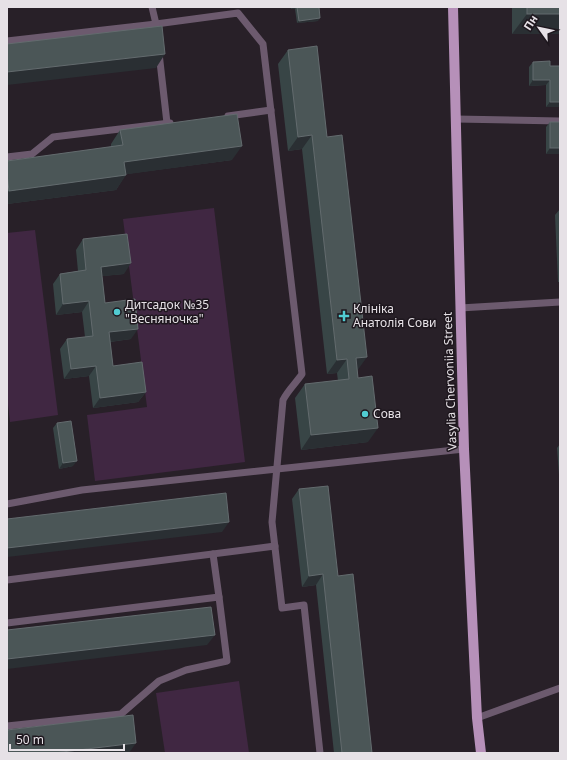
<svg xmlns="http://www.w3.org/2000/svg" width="567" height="760" viewBox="0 0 567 760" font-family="'Noto Sans',sans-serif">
  <rect width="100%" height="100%" fill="#282028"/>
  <g fill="#402742">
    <polygon points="214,208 245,462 95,481 87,415 147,407 123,219"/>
    <polygon points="35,230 58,415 10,422 7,396 7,233"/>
    <polygon points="239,681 249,753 165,753 156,693"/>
  </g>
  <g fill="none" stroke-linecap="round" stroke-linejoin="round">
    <g stroke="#6c5a6e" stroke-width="7">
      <path d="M157,35L156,24L238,13L263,44L302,374C296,383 288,390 283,400L272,522L282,608L304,605L320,753"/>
      <polyline points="7,41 156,24 152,7"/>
      <polyline points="159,53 167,123"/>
      <polyline points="228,116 271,110"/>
      <polyline points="456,119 560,121"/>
      <polyline points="7,157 32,154 53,137 170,123"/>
      <polyline points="460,308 560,302"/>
      <polyline points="7,504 82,490 464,449"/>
      <polyline points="7,580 275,546"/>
      <polyline points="7,623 219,597 213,554"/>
      <polyline points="477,718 560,688"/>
      <polyline points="7,726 121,714 159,681 186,670 227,661 219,597"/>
    </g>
    <polyline stroke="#b690b9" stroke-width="10" points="453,7 464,449 477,718 481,753"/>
  </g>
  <g fill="#384546">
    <polygon points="291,7 319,7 318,21 297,23 295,9 291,9"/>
    <rect x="512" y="7" width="48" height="27"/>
    <polygon points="288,50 327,137 358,378 368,442 301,450 295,398 305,384 338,381 337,373 327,374 302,149 288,151 278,64"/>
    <polygon points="533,62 550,66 560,66 560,107 546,107 546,85 529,86 529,67"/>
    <polygon points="550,122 560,122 560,154 546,154 546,127"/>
    <polygon points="120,130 232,160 126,174 116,190 7,204 7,161 111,147 111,144"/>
    <polygon points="560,209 560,282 558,282 555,215"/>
    <polygon points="83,239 124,274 102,276 105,303 131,339 110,342 113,366 146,392 138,402 93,408 89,376 64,379 60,349 67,339 85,337 82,312 56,315 53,284 60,274 78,271 76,250"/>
    <polygon points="57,423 73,466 59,469 53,428"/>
    <polygon points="560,444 560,488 557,448"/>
    <polygon points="299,489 338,576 372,753 334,753 316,585 302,587 292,499"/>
    <polygon points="560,573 560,591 559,574"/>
  </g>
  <g fill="#2a2f33">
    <polygon points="292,7 296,7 295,9 291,9"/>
    <polygon points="527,14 560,14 560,34 512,34"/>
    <polygon points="320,18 318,21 297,23 299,21"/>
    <polygon points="165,54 156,68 7,85 7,72"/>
    <polygon points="533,80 550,80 546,85 529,86"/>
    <polygon points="550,102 560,102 560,107 546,107"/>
    <polygon points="312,135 302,149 288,151 298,137"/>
    <polygon points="242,146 232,160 114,176 124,162"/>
    <polygon points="550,148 560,148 560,154 546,154"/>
    <polygon points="126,175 116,190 7,204 7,194 9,191"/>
    <polygon points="131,263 124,274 94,277 101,267"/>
    <polygon points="89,301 82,312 56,315 63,304"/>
    <polygon points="138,329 131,339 101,343 109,332"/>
    <polygon points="367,357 357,371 356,358"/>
    <polygon points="347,359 337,373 327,374 337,360"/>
    <polygon points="96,366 89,376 64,379 71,369"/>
    <polygon points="146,392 138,402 93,408 100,398"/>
    <polygon points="378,428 368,442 301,450 311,435"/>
    <polygon points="77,461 73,466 59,469 63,463"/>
    <polygon points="229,522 222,532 7,557 7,548"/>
    <polygon points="323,574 316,585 302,587 309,576"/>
    <polygon points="215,635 207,645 7,669 7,659"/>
    <polygon points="136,743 129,753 54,753"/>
  </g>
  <g fill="#4b5657" stroke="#636b6e">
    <polygon points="297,7 319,7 320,18 299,21"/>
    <rect x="527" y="7" width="33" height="7"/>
    <polygon points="162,26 165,54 7,72 7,44"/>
    <polygon points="317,46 327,137 342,135 367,357 356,358 358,378 372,376 378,428 311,435 305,384 349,379 347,359 337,360 312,135 298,137 288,50"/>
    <polygon points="550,61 550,66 560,66 560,102 550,102 550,80 533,80 533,62"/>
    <polygon points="237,114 242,146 124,162 126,175 9,191 7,174 7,161 123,145 120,130"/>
    <rect x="550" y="122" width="10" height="26"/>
    <polygon points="127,234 131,263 101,267 105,303 135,299 138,329 109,332 113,366 142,362 146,392 100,398 96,366 71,369 67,339 93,336 89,301 63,304 60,274 86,270 83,239"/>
    <polygon points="71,421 77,461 63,463 57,423"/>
    <polygon points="328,486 338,576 353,574 372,753 342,753 323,574 309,576 299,489"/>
    <polygon points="226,493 229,522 7,548 7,519"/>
    <polygon points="211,607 215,635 7,659 7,630"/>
    <polygon points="133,715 136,743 54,753 7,753 7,730"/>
  </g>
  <g fill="#51ccd2" stroke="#1e171e" stroke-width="1.5">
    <circle cx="117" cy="312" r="4"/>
    <path d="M342 310h4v4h4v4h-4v4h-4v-4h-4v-4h4z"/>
    <circle cx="365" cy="414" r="4"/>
  </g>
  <g text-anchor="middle" stroke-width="3" stroke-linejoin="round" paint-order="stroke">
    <g font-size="12" fill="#e6e1e6" stroke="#1e171e" text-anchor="start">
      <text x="125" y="309">Дитсадок №35<tspan x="125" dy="14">"Весняночка"</tspan></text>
      <text x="353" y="313">Клініка<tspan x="353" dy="14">Анатолія Сови</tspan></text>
      <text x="373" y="418">Сова</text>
    </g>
    <g font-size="12" fill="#e6e1e6" stroke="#1e171e">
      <text transform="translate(450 381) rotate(-92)" y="4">Vasylia Chervoniia Street</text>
    </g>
  </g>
  <rect width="567" height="760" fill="none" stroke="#e6e1e6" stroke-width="16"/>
  <g transform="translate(539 28) rotate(303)" stroke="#1e171e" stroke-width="3" paint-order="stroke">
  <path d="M0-3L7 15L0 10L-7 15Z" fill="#e6e1e6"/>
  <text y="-6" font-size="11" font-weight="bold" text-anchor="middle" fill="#e6e1e6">Пн</text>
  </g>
  <path d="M10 744v6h114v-6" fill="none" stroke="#e6e1e6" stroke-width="2"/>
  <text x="16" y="744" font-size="12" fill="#e6e1e6" stroke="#1e171e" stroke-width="3" paint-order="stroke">50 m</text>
</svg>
